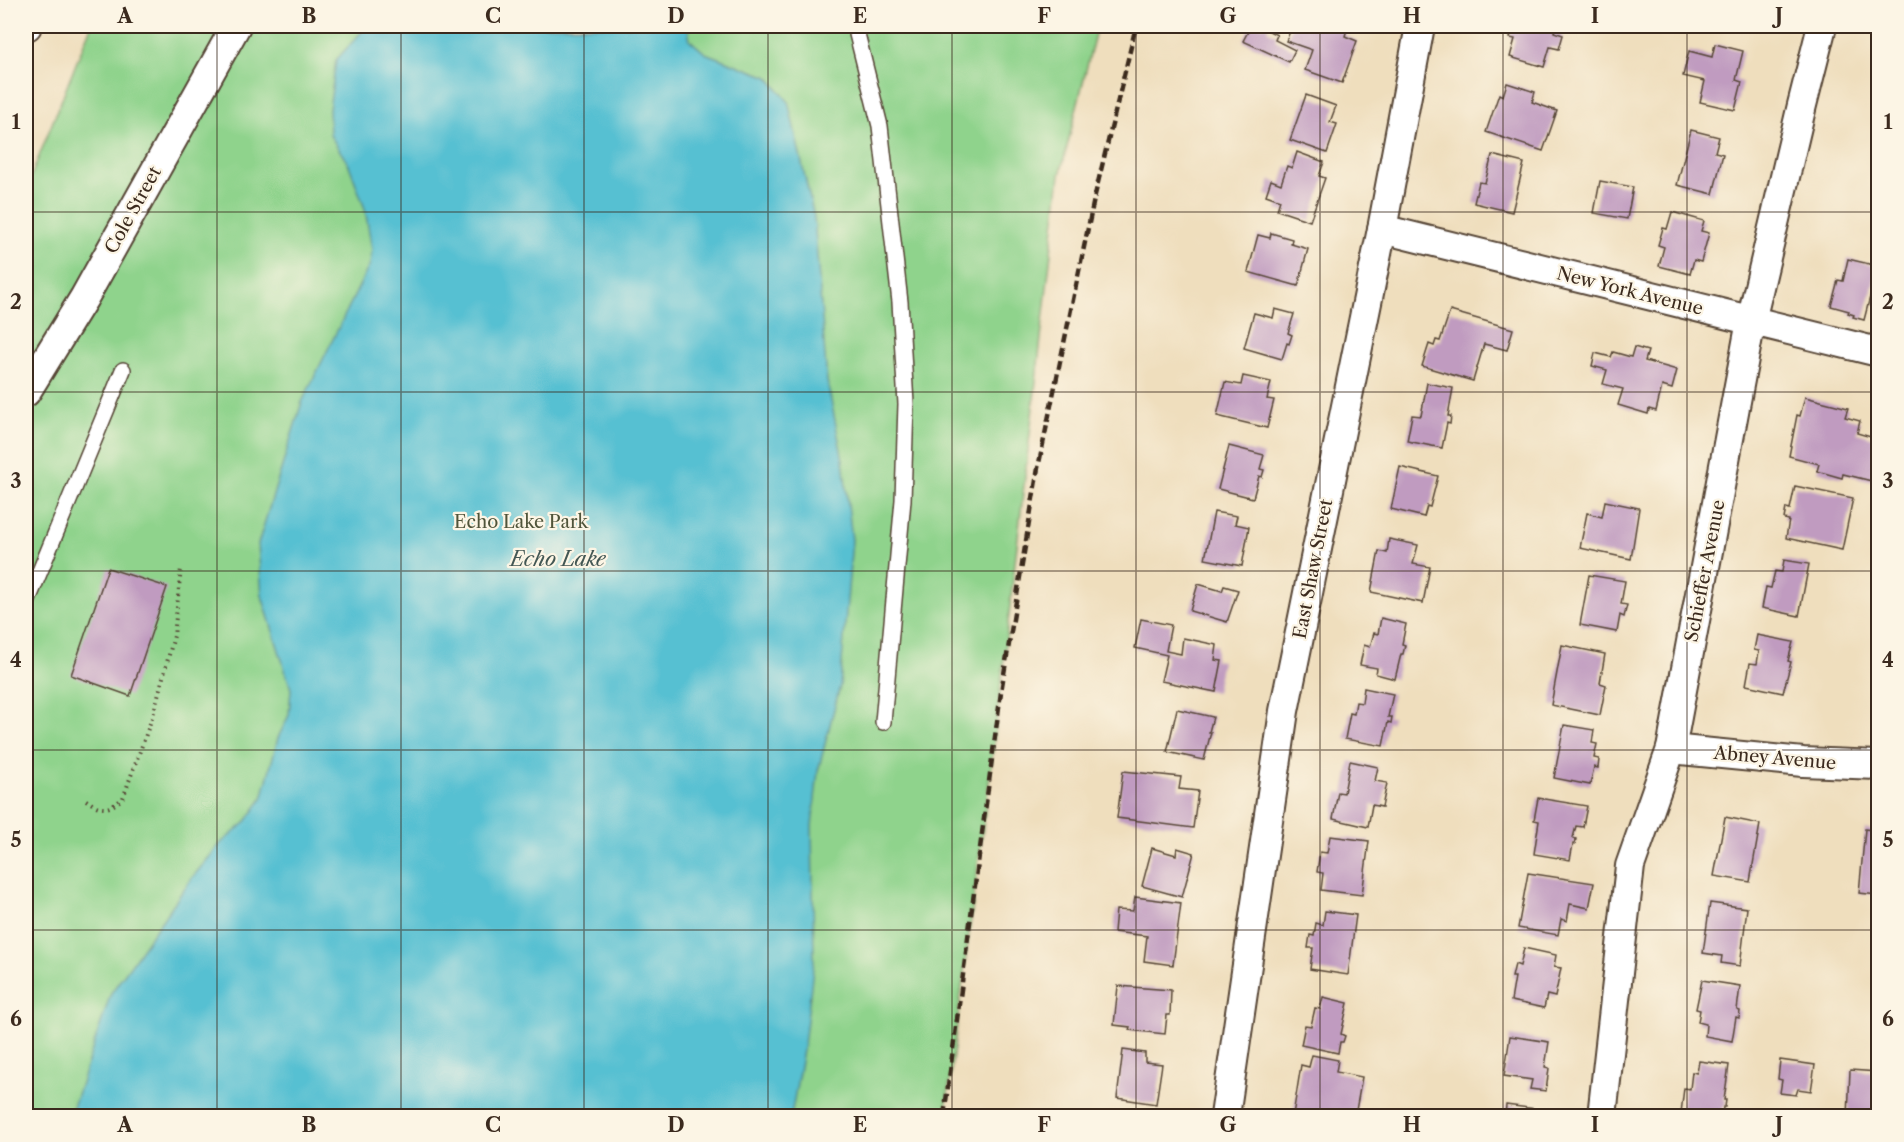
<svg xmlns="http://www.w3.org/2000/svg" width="1904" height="1142" viewBox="0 0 1904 1142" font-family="'Libre Caslon Text',serif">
  <rect width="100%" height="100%" fill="#fcf5e5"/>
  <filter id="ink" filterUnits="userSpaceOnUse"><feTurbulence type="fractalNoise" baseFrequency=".0167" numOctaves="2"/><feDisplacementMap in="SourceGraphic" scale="12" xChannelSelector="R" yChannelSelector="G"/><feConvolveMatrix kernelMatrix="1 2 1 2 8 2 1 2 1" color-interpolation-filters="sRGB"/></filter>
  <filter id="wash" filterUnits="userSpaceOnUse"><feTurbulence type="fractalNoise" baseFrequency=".008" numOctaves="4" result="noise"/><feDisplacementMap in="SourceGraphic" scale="24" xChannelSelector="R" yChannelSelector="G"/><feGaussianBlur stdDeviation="1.35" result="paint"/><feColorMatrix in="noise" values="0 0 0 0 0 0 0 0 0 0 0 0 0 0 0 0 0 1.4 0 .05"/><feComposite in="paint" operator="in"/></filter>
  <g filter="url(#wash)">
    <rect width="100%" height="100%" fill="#efdebd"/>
    <polygon fill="#8fd38c" stroke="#657e55" stroke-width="1.5" points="91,26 1097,26 1060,175 993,752 945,1116 26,1116 26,189"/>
    <polygon fill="#56c0d2" stroke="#487578" stroke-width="1.5" points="367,26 689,26 688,29 690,40 705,53 768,77 788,101 814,217 827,381 843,460 852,540 840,686 818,771 812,826 814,960 804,1045 791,1116 70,1116 111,993 191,879 221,843 245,823 262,799 278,738 289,715 291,689 262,596 258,544 302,402 370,264 372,250 365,209 349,165 330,135 329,110 336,60"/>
    <g id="blocks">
      <g fill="#c09bc0">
        <polygon points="1251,26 1269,26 1267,30 1277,35 1275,40 1295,50 1289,62 1243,41"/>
        <polygon points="1292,26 1348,26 1345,36 1357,41 1342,83 1305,70 1312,50 1286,41"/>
        <polygon points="1518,26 1555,26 1554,32 1563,35 1559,49 1550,47 1544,67 1510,57 1515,39 1510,38 1512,30 1516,31"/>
        <polygon points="1715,44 1743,51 1736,80 1742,82 1735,110 1700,102 1705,81 1683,76 1689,51 1712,57"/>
        <polygon points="1507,83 1535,92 1532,102 1557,111 1543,151 1486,132 1499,94 1503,96"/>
        <polygon points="1306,95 1336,106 1330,122 1337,124 1327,153 1290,140"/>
        <polygon points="1691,130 1719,137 1715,152 1723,154 1713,194 1677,185"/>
        <polygon points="1297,152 1324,162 1319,176 1325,178 1310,221 1277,210 1280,200 1266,195 1271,180 1281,184 1287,166 1292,168"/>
        <polygon points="1492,155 1524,163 1512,212 1474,203 1479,182 1485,183"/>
        <polygon points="1600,181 1633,187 1627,219 1594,213"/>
        <polygon points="1672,212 1704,221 1701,231 1709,233 1701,262 1694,260 1690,274 1659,266 1664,247 1658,245 1663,228 1667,229"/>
        <polygon points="1271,233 1292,239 1291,244 1308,249 1298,286 1248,272 1258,235 1270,238"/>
        <polygon points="1848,259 1878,266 1864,320 1853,317 1854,315 1848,313 1849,311 1831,306 1838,280 1843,281"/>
        <polygon points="1275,309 1294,314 1288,333 1292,335 1289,344 1287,343 1282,359 1244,348 1254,313 1273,318"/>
        <polygon points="1450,311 1513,329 1507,350 1484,344 1473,381 1422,366 1429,344 1434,346 1436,340 1440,341"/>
        <polygon points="1634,347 1648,351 1645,361 1677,370 1672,389 1662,386 1656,411 1649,409 1648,414 1618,405 1623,389 1603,384 1607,370 1592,366 1595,353 1611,357 1613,352 1631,357"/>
        <polygon points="1243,376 1271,382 1267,399 1274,400 1267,428 1217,416 1225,382 1241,385"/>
        <polygon points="1427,383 1453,388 1448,416 1451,416 1450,424 1447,423 1442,448 1407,441 1412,415 1421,416"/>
        <polygon points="1805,397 1848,408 1845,417 1860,421 1857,433 1878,439 1878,473 1876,482 1843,474 1842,478 1817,471 1819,464 1789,456 1797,415 1800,416"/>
        <polygon points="1229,446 1264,455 1260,469 1264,470 1262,477 1259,476 1253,498 1218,489"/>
        <polygon points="1400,467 1438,476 1430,507 1427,506 1424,517 1391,509"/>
        <polygon points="1795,486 1853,498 1842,550 1786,538 1789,520 1784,519 1786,508 1790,509"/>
        <polygon points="1605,501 1639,508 1631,559 1580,548 1587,513 1602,517"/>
        <polygon points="1214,512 1237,516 1235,524 1249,527 1242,566 1205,559"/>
        <polygon points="1389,539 1418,545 1413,564 1430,567 1423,603 1371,592 1379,551 1387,553"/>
        <polygon points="1784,560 1809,564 1799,616 1762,608 1766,587 1771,588 1775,571 1782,572"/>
        <polygon points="108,568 167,587 130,696 71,675"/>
        <polygon points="1589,575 1625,581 1621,604 1627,605 1624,617 1620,615 1617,632 1580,625"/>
        <polygon points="1198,584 1222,591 1224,586 1238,590 1227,622 1190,611"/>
        <polygon points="1381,618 1406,624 1402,644 1405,645 1403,654 1401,654 1395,679 1376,674 1377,668 1360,665 1364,645 1370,647 1374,633 1378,634"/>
        <polygon points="1141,619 1171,625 1166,651 1181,654 1183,638 1217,645 1215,660 1222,661 1216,692 1161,681 1167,655 1135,648"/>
        <polygon points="1757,635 1793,642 1788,661 1791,662 1783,693 1746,685 1750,663 1757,664 1759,651 1754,650"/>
        <polygon points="1562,645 1605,654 1600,683 1606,685 1600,715 1551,705"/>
        <polygon points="1364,688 1393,694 1388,717 1392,717 1391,723 1388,722 1383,746 1345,739 1350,713 1354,714 1356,702 1362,703"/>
        <polygon points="1177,709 1213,717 1209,732 1211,732 1204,760 1167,752"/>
        <polygon points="1564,725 1594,730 1592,743 1597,744 1594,758 1599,759 1598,768 1594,767 1590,785 1554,778"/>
        <polygon points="1350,761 1378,767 1375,781 1387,783 1382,807 1372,805 1368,827 1333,819 1338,792 1344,793"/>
        <polygon points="1123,771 1181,777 1179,789 1198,791 1193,828 1117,818"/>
        <polygon points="1538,798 1587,806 1583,827 1576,826 1573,838 1576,839 1575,844 1573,844 1570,860 1534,854 1539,821 1534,820"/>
        <polygon points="1725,817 1760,824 1750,882 1714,876"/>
        <polygon points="1865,829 1878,831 1878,895 1859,893"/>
        <polygon points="1330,836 1369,841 1362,895 1321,890 1323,873 1317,872 1320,852 1327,853"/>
        <polygon points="1152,848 1176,855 1177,848 1194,853 1182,897 1142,886"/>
        <polygon points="1528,873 1594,883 1589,908 1570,904 1567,921 1561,919 1558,935 1518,928"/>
        <polygon points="1135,897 1181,903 1173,965 1144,961 1147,936 1114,932 1116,910 1133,911"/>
        <polygon points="1710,903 1747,908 1740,966 1721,963 1722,956 1703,953"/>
        <polygon points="1325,911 1356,915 1348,975 1310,969 1313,948 1308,948 1310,935 1314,936 1316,923 1323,925"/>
        <polygon points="1524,948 1556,955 1554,967 1561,968 1555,997 1547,995 1544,1008 1511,1001 1515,977 1512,977 1515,964 1520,966"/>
        <polygon points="1702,980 1740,986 1737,1010 1740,1011 1739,1018 1736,1017 1732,1041 1705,1036 1706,1024 1698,1022 1700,1010 1696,1009"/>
        <polygon points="1118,986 1171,990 1170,1015 1167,1015 1165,1034 1129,1030 1130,1027 1114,1025"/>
        <polygon points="1323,997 1348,1003 1341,1034 1345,1036 1343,1042 1340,1042 1338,1053 1301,1045 1305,1025 1311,1026 1315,1008 1320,1009"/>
        <polygon points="1510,1036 1549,1042 1545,1067 1549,1068 1546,1091 1530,1089 1532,1080 1504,1076"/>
        <polygon points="1123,1050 1145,1053 1145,1062 1162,1064 1156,1104 1117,1098"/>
        <polygon points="1312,1055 1338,1060 1336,1072 1362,1077 1355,1116 1303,1116 1293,1115 1301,1065 1309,1067"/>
        <polygon points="1780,1060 1815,1065 1811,1091 1798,1089 1796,1095 1780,1093 1782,1080 1778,1079"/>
        <polygon points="1699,1061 1729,1065 1724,1100 1726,1100 1725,1107 1723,1107 1722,1116 1681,1113 1684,1088 1690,1089 1692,1072 1697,1073"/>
        <polygon points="1850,1070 1878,1072 1878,1116 1848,1116"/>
        <polygon points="1506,1105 1544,1110 1543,1116 1505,1116"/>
      </g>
    </g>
  </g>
  <g filter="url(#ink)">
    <use href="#blocks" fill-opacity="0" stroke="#564536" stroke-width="1.5"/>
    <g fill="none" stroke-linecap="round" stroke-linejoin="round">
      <defs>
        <g id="service">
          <polyline points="855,26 880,126 900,302 906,404 903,500 883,722"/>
          <polyline points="26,605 123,370"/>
        </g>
        <g id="minor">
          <polyline points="26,26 27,26"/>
          <polyline points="1382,229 1878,352"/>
          <polyline points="26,392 84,298 236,26"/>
          <polyline points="1671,749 1803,762 1878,765"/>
          <polyline points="1225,1116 1284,711 1382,229 1420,26"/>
          <polyline points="1602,1116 1630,866 1671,749 1751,321 1802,105 1822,26"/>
        </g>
      </defs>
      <use href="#service" stroke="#564536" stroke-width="18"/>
      <use href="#minor" stroke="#564536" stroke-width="32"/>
      <path stroke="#564536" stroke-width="4" stroke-dasharray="1.5 4.5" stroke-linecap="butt" d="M86,800C102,811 108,811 123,798L153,715L174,636L181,568"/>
      <use href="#service" stroke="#fff" stroke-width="15"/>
      <use href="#minor" stroke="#fff" stroke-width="28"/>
      <polyline stroke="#3b2a1e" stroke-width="4.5" stroke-dasharray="9 4.5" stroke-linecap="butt" points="944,1116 1001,692 1038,468 1094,199 1136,26"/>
    </g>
  </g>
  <path fill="none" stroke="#3b2a1e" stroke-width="1.5" stroke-opacity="0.55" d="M217,26V1116M401,26V1116M584,26V1116M768,26V1116M952,26V1116M1136,26V1116M1320,26V1116M1503,26V1116M1687,26V1116M26,212H1878M26,392H1878M26,571H1878M26,750H1878M26,930H1878"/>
  <g text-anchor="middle" stroke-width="4.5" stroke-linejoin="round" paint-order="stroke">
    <g font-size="18" fill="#3b2a1e" stroke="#fcf5e5">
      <text transform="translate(133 210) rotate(-61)" y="6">Cole Street</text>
      <text transform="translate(1630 291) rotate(14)" y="6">New York Avenue</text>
      <text transform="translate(1313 569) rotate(-79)" y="6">East Shaw Street</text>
      <text transform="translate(1705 571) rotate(-79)" y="6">Schieffer Avenue</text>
      <text transform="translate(1775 758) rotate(5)" y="6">Abney Avenue</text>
    </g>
    <g font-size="18" fill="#50543a" stroke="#fcf5e5">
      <text x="521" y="528">Echo Lake Park</text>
    </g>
    <g font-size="20" font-style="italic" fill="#435754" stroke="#fcf5e5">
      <text x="558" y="566">Echo Lake</text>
    </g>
  </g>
  <rect width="1904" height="1142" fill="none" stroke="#fcf5e5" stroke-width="66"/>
  <rect x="33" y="33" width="1838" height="1076" fill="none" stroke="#3b2a1e" stroke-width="2"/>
  <g font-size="20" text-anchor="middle" font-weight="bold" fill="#3b2a1e">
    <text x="125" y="23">A</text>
    <text x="309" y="23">B</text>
    <text x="493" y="23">C</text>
    <text x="676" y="23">D</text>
    <text x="860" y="23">E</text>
    <text x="1044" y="23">F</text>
    <text x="1228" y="23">G</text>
    <text x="1412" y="23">H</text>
    <text x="1595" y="23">I</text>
    <text x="1779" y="23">J</text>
    <text x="16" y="129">1</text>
    <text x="1888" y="129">1</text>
    <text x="16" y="309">2</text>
    <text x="1888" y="309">2</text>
    <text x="16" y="488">3</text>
    <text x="1888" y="488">3</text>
    <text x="16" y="667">4</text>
    <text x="1888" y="667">4</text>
    <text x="16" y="847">5</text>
    <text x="1888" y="847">5</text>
    <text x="16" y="1026">6</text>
    <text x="1888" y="1026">6</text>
    <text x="125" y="1132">A</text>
    <text x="309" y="1132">B</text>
    <text x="493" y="1132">C</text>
    <text x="676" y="1132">D</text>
    <text x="860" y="1132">E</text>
    <text x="1044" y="1132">F</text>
    <text x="1228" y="1132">G</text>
    <text x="1412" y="1132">H</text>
    <text x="1595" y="1132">I</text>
    <text x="1779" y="1132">J</text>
  </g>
</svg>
